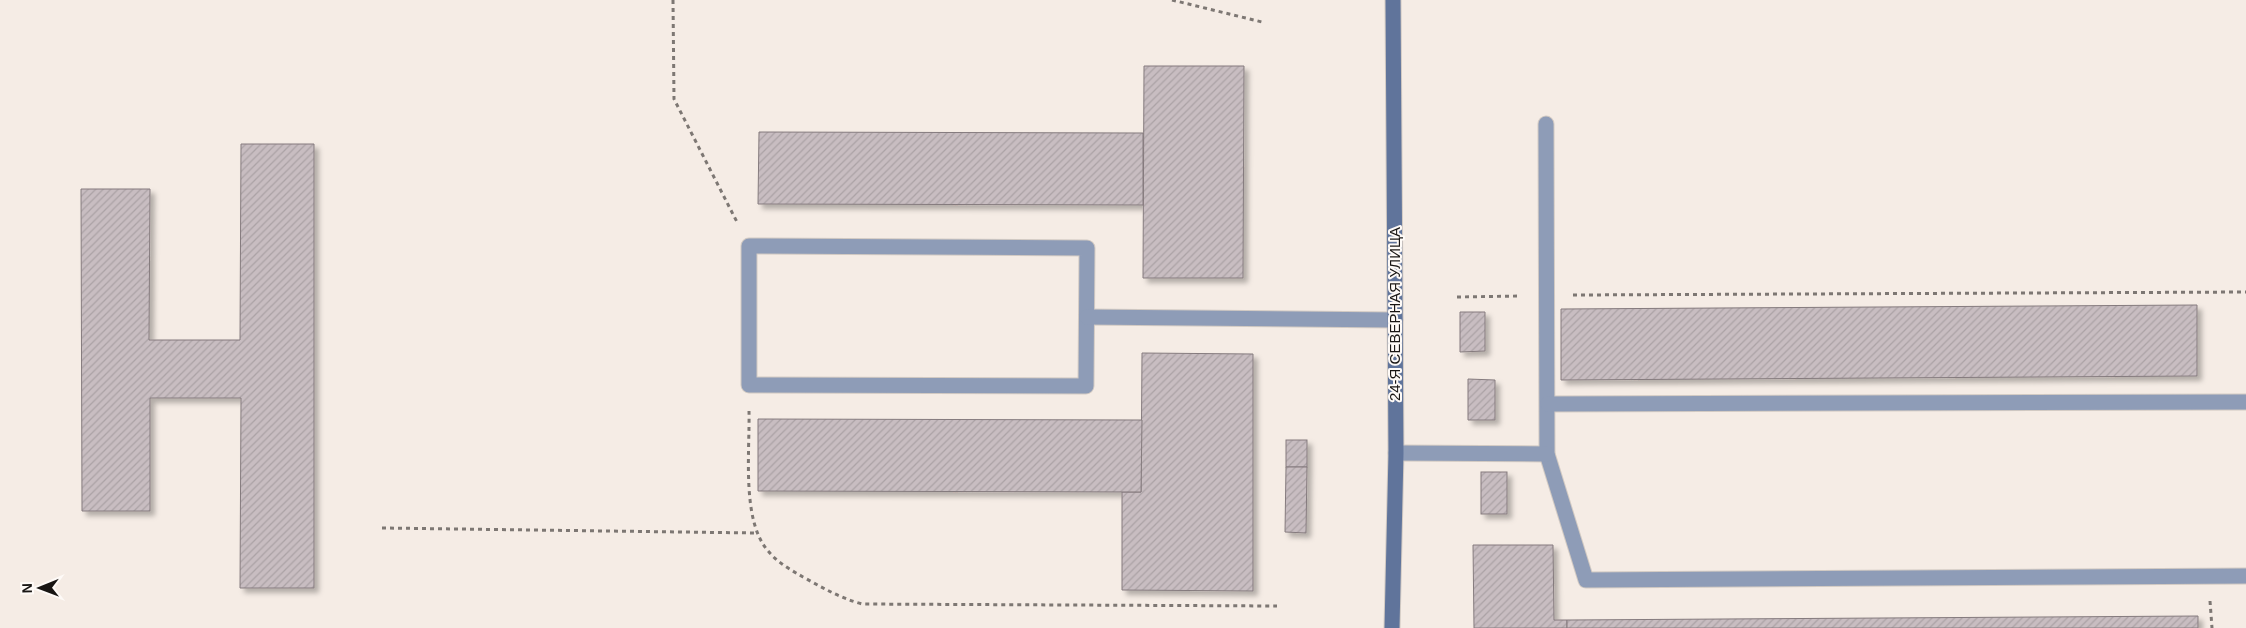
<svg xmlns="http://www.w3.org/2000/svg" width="2246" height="628" viewBox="0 0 2246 628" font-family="Helvetica,sans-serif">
  <defs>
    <pattern id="building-hatch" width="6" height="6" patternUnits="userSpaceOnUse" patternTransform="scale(1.25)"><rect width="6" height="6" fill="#c8bdc1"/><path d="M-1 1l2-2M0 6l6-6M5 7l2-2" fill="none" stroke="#aba2a5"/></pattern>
    <filter id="shadow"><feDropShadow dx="4.5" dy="4.5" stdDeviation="2.5" flood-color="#0004"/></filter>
  </defs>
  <rect width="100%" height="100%" fill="#f5ece5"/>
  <g fill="url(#building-hatch)" stroke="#857b7e" filter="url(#shadow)">
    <polygon points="1144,66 1244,66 1243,278 1143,278"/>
    <polygon points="759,132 1143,133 1143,205 758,204"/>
    <polygon points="241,144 314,144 314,588 240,588 241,398 150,398 150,511 82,511 81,189 150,189 149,340 240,340"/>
    <polygon points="2197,305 2197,376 1561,380 1561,309"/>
    <polygon points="1460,312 1485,312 1485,351 1460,352"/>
    <polygon points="1142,353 1253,354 1253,591 1122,590 1122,492 1141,492"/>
    <polygon points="1468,379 1495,380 1495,420 1468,420"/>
    <polygon points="758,419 1142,420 1141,492 758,491"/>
    <rect x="1286" y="440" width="21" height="27"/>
    <polygon points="1286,467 1307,467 1306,533 1285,532"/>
    <rect x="1481" y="472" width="26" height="42"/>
    <polygon points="1473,545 1553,545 1554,620 1567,620 1567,628 1474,628"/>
    <polygon points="2198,616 2198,628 1567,628 1567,620"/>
  </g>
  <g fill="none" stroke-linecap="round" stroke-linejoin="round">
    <defs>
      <g id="lane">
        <polyline points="1546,124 1547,454 1586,580 2246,576"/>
        <polygon points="749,246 1087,248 1086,386 749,385"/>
        <polyline points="1087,317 1395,320"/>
        <polyline points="1548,404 2246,402"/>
        <polyline points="1396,453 1547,454"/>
      </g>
      <polyline id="secondary" points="1392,628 1396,453 1393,0"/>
    </defs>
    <use href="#lane" stroke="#d2cac3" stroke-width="17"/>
    <use href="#secondary" stroke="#d2cac3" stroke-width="17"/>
    <g stroke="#7d7773" stroke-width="3" stroke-dasharray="4 4" stroke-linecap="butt">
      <polyline points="673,0 674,99 738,224"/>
      <polyline points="1172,0 1262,22"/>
      <polyline points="1573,295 2246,292"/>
      <polyline points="1457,297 1521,296"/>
      <path d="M749,411C750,451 741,522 769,552C778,563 791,570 803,577C823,588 840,598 862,604L1277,606"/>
      <polyline points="382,528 756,533"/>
      <polyline points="2210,601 2212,628"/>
    </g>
    <use href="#lane" stroke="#8e9cb7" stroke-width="15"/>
    <use href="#secondary" stroke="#60749b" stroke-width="15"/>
  </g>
  <g text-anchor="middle" stroke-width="4" stroke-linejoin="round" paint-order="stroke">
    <g font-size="15" fill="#181513" stroke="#fefaf7">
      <text transform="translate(1395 314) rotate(-90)" y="5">24-Я СЕВЕРНАЯ УЛИЦА</text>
    </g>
  </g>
  <g transform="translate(40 588) rotate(269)" stroke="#fefaf7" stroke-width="4" paint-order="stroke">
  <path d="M0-4L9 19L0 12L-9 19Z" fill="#181513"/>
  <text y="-8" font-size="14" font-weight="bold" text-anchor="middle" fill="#181513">N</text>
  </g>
</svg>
